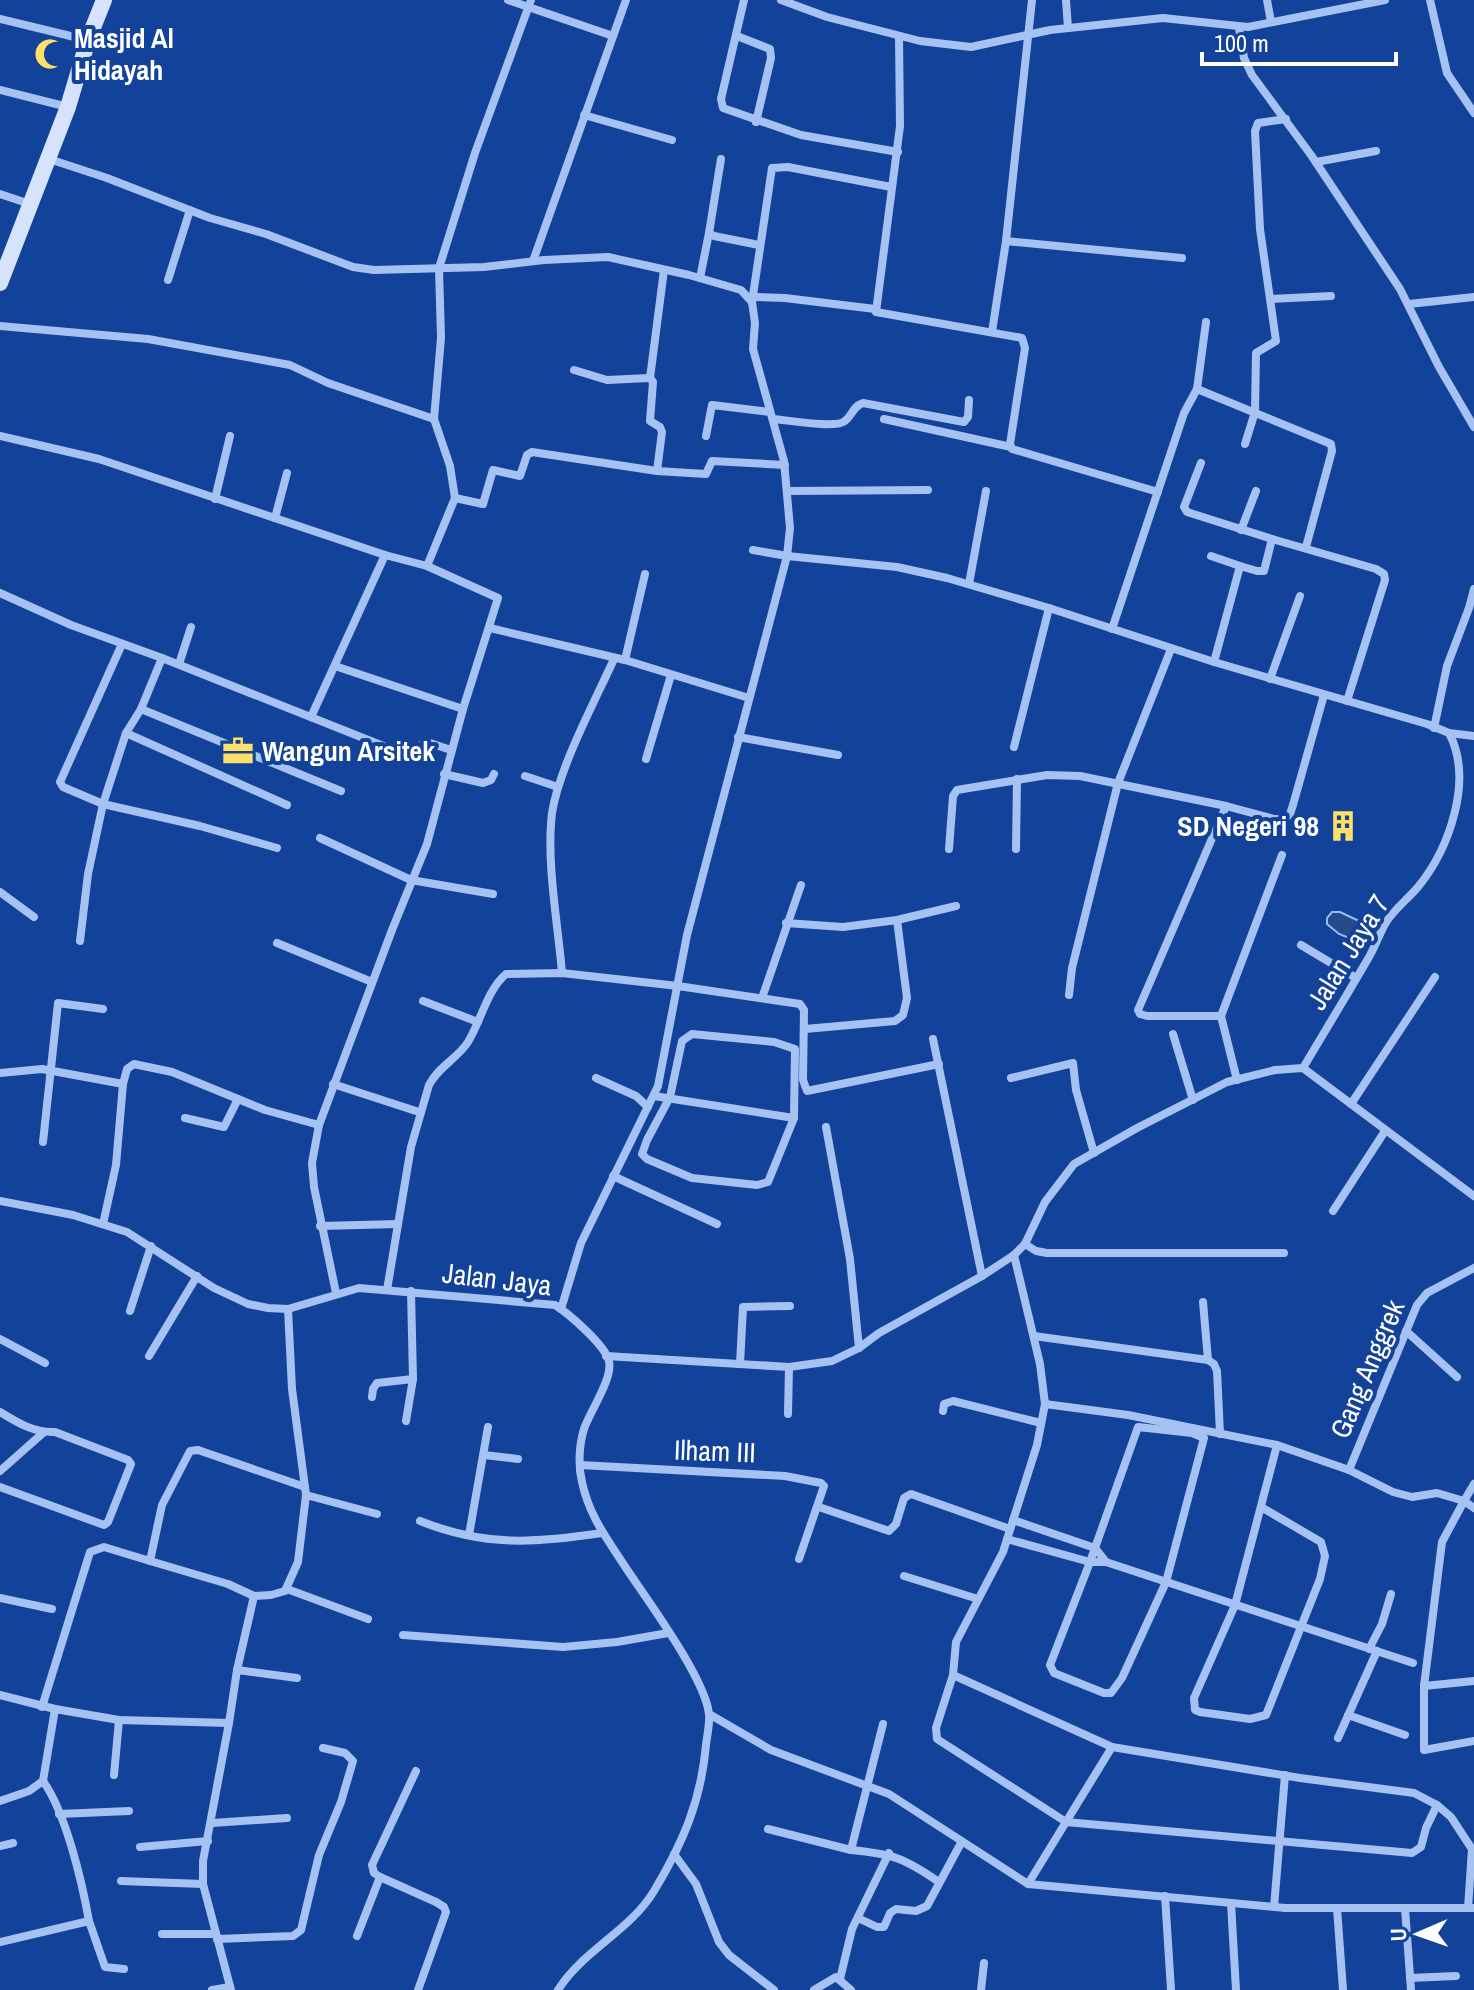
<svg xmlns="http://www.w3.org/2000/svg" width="1474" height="1990" viewBox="0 0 1474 1990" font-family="'Archivo Narrow',sans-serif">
  <rect width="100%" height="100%" fill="#124299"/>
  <polygon fill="#26498a" stroke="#97bcf7" stroke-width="2" points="1332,912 1340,912 1359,921 1360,928 1354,940 1339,934 1327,924 1327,918"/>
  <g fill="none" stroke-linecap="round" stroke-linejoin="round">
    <g stroke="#a5c2f3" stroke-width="8">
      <polyline points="508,0 613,36"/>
      <polyline points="744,0 721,99 723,108 801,135 898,152"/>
      <polyline points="781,0 827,17 920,41 971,47 1050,30 1163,18 1248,27 1385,0"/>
      <polyline points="1066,0 1068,28"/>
      <polyline points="1267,0 1271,22"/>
      <polyline points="1430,0 1447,73 1474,113"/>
      <polyline points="0,19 87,40"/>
      <polyline points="1239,28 1244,58 1252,75 1311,155 1400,289 1439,367 1474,427"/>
      <polyline points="737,36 770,49 771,58 756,122"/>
      <polyline points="899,36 900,126 876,312 1022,338 1025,348 1010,444 1012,449 1158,492"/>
      <polyline points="0,90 68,107"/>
      <polyline points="584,115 672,140"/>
      <polyline points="49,159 107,178 210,218 266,234 353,267 374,270 484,267 544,260 608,257 689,275 741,290 752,302 755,323 753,349 784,461 790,528 787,556 687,935 658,1086 581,1243 561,1309"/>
      <polyline points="721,159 709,233 714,236 759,245"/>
      <polyline points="1316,162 1376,151"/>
      <polyline points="0,194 30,204"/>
      <polyline points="1006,241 1182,258"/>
      <polyline points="533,261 626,0"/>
      <polyline points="700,278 709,233"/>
      <polyline points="168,280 190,210"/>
      <polyline points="753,297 785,298 875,309"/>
      <polyline points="1271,299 1331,296"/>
      <polyline points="752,302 772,168 788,167 891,187"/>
      <polyline points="1409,304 1474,297"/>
      <polyline points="0,326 148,339 290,365 328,383 434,419"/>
      <polyline points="992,332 1006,241 1032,0"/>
      <polyline points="574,370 607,380 650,378"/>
      <polyline points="1197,389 1331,444 1332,451 1306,547"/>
      <path d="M773,419C787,420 836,429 845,421C853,415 852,407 863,403L964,422L968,417L969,400"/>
      <polyline points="884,419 1011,447"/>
      <polyline points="0,436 99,459 385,555 427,566 498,598 463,709 335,666"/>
      <polyline points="706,436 712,405 770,412"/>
      <polyline points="1245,444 1255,412 1256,353 1276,341 1260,229 1255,131 1258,123 1286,119"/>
      <polyline points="1201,463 1184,507 1187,512 1272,539"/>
      <polyline points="657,471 662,432 660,427 650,421 653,382 650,378 664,270"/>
      <polyline points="789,491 928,490"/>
      <polyline points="455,498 483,504 493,470 520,476 527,455 532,452 657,471 706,474 712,461 785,465"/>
      <polyline points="215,499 230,436"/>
      <polyline points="275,518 287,473"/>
      <polyline points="1241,530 1256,491"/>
      <path d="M753,550L787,556L897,567L947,578L1049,608L1214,662L1427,724L1449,733C1474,780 1449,849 1418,887C1407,900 1393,910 1385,924C1379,935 1375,947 1369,957C1347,995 1325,1031 1303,1068"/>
      <polyline points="1211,556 1240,566"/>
      <polyline points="427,566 455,498 450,466 434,419 441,338 439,268 475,153 531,0"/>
      <polyline points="969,584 986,491"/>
      <polyline points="0,593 71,625 162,658 141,709 126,733 287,805"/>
      <polyline points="490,628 625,660 749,698"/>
      <polyline points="1112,629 1184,413 1197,389 1206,322"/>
      <polyline points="162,658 391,749 417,755 424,741 451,750"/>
      <polyline points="625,660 645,574"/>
      <polyline points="1214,662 1240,566 1257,571 1264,571 1272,539 1376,569 1384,574 1385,580 1347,701"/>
      <polyline points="179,664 191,627"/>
      <polyline points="1270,679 1300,596"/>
      <polyline points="141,709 341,791"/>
      <polyline points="311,717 385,555"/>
      <polyline points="1434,728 1447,666 1469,608 1474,589"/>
      <polyline points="126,733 103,804 200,826 277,848"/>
      <polyline points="1449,733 1474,736"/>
      <polyline points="738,737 838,755"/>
      <polyline points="1014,747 1049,608"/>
      <polyline points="646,759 671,675"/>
      <polyline points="444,774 483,783 491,780 494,774"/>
      <polyline points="525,776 558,787"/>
      <polyline points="320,838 411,880 493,894"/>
      <polyline points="949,849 953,796 957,790 1047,775 1080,776 1226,806 1274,819 1285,819 1290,814 1293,805 1324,695"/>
      <polyline points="1016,849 1017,779"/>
      <polyline points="0,892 34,917"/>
      <polyline points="786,923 843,927 897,920 956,906"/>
      <polyline points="80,941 88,874 103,804 63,787 60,782 122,644"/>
      <polyline points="277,943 372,982"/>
      <polyline points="1301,945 1356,978"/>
      <path d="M562,973C558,924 546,862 552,813C559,768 594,703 614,659"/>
      <polyline points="1069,995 1072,968 1118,783 1171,649"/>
      <polyline points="762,998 801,885"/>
      <polyline points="423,1001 478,1022"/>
      <polyline points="1221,1016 1147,1016 1140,1014 1138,1010 1226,806"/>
      <polyline points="805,1029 895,1021 903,1015 907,998 897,920"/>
      <polygon points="692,1034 774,1042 795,1049 794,1118 768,1182 757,1185 692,1178 647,1159 642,1154 647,1140 670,1097 682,1041"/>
      <polyline points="1173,1034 1193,1100"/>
      <polyline points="933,1039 982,1276"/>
      <polyline points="1303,1068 1474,1196"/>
      <polyline points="0,1073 42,1069 123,1084 127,1069 134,1064 172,1072 265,1110 319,1125"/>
      <polyline points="596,1078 636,1096 648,1107"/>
      <polyline points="1011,1078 1073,1063 1076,1090 1094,1153"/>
      <polyline points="1237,1080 1221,1016 1282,855"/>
      <polyline points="333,1084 419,1112"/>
      <polyline points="654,1096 794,1118"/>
      <polyline points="1351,1104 1435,977"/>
      <polyline points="185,1118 224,1127 238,1099"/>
      <polyline points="826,1127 850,1259 859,1348"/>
      <polyline points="43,1142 58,1003 103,1009"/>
      <polyline points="613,1176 717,1224"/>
      <path d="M0,1201L73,1215L127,1232L214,1288L248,1304L268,1308L288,1309L359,1288L555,1305C568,1313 605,1345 609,1361C613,1379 590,1411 584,1429C579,1445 578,1466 582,1482C589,1516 608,1540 626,1568C648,1601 705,1678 709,1714C710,1724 707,1735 706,1745C701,1801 683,1843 654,1891C630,1931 582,1951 558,1990"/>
      <polyline points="1333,1211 1385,1131"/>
      <polyline points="103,1224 116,1165 123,1084"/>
      <polyline points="320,1226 398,1224"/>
      <polyline points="1025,1244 1036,1251 1047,1253 1284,1253"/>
      <polyline points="1014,1255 1040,1364 1045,1404 1037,1445 1003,1552 956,1642 953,1675 1112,1747"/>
      <path d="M387,1290L411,1147L429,1085C438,1067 458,1058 468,1042C481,1021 487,990 506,974L562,973L678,986L800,1004L804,1010L803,1080L807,1091L939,1064"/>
      <polyline points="336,1293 314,1187 312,1163 319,1125 392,930 427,844 463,709"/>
      <polyline points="1203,1302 1208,1360"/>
      <polyline points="130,1311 151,1246"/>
      <polyline points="1406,1331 1457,1377"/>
      <polyline points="1034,1336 1208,1360 1214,1364 1217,1371 1220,1434"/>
      <polyline points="0,1339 45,1363"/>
      <polyline points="149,1356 197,1276"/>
      <polyline points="606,1356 789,1367 832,1361 859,1348 879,1333 982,1276 1014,1255 1025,1244 1045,1202 1074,1164 1137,1128 1227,1082 1275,1070 1303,1068"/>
      <polyline points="740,1364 743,1307 790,1306"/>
      <polyline points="372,1397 373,1389 377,1383 413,1379 411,1291"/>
      <polyline points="1045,1404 1128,1415 1277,1445 1349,1470 1393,1492 1412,1497 1437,1493 1464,1501 1442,1542 1424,1686 1424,1750 1474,1741"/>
      <polyline points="943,1411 944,1404 953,1401 1041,1423"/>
      <path d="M0,1412C18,1423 34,1433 55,1432L128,1460L131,1464L108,1522L104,1525L0,1487"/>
      <polyline points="788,1414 789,1367"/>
      <polyline points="406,1421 413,1379"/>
      <polygon points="1138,1427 1192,1433 1204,1438 1166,1582 1122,1678 1111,1693 1104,1693 1054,1673 1050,1665 1090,1562"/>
      <polyline points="484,1455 518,1459"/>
      <polyline points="580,1465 785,1476 821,1483 824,1486 799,1559"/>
      <polyline points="1349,1470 1417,1305 1427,1293 1474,1268"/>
      <polyline points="0,1471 43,1433"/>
      <polyline points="1474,1484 1464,1501 1474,1508"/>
      <polyline points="306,1495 377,1514"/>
      <polyline points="819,1507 889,1531 896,1524 904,1498 911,1494 1010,1529"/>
      <polyline points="1261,1507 1321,1542 1325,1556 1320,1579 1266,1715 1250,1719 1200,1712 1195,1710 1194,1698 1235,1605 1277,1445"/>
      <polyline points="1013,1520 1095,1548 1106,1562"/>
      <path d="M420,1521C485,1547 535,1543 602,1533"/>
      <polyline points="469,1535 488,1427"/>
      <polyline points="1007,1539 1090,1562 1106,1562 1413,1663"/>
      <polyline points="150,1561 228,1584 254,1596"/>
      <polyline points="904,1576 978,1599"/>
      <polyline points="287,1589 368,1619"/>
      <polyline points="0,1598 52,1609"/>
      <polyline points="403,1635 563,1647 617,1642 668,1633"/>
      <polyline points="1369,1649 1382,1624 1391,1594"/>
      <polyline points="237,1670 297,1678"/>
      <polyline points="953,1675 936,1728 937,1739 1066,1822 1412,1853 1421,1847 1426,1828 1437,1805"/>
      <polyline points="1424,1686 1474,1681"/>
      <polyline points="0,1695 55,1709"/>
      <polyline points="42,1707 90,1552 104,1547 150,1561 162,1505 190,1451 198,1450 305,1487"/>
      <polyline points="709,1714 771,1750 889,1794 1028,1884 1112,1747 1300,1778 1414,1793 1437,1805 1451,1817 1472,1849 1468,1908"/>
      <polyline points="1348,1715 1405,1735"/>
      <polyline points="229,1723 203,1861 203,1884 231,1990"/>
      <polyline points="1338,1738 1377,1651"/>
      <polyline points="416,1771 372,1865 374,1873 380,1877 436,1902 444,1907 446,1912 418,1990"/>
      <polyline points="114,1775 119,1720"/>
      <path d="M43,1781C66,1813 82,1882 89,1921"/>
      <polyline points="0,1801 29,1791 43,1781 55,1709 119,1720 229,1723 237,1670 254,1596 271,1595 285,1591 298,1562 306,1495 292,1389 288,1309"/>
      <polyline points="59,1814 129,1811"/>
      <polyline points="212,1823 287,1818"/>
      <polyline points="768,1829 851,1850 883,1724"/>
      <polyline points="0,1846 13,1843"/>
      <polyline points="140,1847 208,1841"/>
      <path d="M851,1850C893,1854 904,1858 939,1882"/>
      <polyline points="674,1854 696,1884 719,1942 729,1955 774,1990"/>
      <polyline points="121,1881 203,1884"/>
      <polyline points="1028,1884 1285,1908 1474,1908"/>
      <polyline points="1165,1896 1171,1990"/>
      <polyline points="1231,1903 1236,1990"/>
      <polyline points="1274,1907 1285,1775"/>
      <polyline points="1337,1908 1343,1990"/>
      <polyline points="1405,1908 1411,1990"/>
      <polyline points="858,1918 877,1927 884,1927 890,1913 896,1909 916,1911 927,1906 961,1843"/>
      <polyline points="162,1934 216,1934"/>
      <polyline points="357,1936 380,1877"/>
      <polyline points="217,1939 293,1936 301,1930 319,1855 341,1802 353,1761 345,1753 323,1748"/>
      <polyline points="0,1942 89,1921 105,1967 124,1969"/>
      <polyline points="1410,1978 1456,1976"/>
      <polyline points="840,1979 852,1929 889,1853"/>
      <polyline points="212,1990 230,1987"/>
      <polyline points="814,1990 836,1977 851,1990"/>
      <polyline points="981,1990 984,1963"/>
    </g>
    <polyline stroke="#d5e3fd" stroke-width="16" points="0,283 68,107 88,40 104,0"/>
  </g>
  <defs>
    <symbol id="mosque-bare" viewBox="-9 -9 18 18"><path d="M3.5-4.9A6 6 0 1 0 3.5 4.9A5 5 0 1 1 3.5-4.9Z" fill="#ffe067" stroke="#124299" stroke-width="2.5" paint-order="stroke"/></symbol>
    <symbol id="office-bare" viewBox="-9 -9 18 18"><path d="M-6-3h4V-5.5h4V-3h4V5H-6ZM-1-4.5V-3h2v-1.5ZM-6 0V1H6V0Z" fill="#ffe067" stroke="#124299" stroke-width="2.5" paint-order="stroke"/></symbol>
    <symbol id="building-bare" viewBox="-9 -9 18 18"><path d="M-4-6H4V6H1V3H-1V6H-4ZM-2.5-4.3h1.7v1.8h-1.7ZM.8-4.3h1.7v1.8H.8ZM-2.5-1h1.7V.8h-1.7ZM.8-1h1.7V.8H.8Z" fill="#ffe067" stroke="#124299" stroke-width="2.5" paint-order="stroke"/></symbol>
  </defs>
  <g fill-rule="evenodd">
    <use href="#mosque-bare" x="28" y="32" width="44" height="44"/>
    <use href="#office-bare" x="216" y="729" width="44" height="44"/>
    <use href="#building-bare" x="1321" y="804" width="44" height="44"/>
  </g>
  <g text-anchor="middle" stroke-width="8" stroke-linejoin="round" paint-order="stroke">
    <g font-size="28" font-weight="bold" fill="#fff" stroke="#124299" text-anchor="start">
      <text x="74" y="48">Masjid Al<tspan x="74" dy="32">Hidayah</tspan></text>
      <text x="262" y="761">Wangun Arsitek</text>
      <text x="1319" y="836" text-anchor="end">SD Negeri 98</text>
    </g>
    <g font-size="28" fill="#fff" stroke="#124299">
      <text transform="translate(1348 952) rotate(-58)" y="10">Jalan Jaya 7</text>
      <text transform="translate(497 1279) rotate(7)" y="10">Jalan Jaya</text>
      <text transform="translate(1367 1369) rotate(-67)" y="10">Gang Anggrek</text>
      <text transform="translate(715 1451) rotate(2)" y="10">Ilham III</text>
    </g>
  </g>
  <g transform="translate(1418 1934) rotate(268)" stroke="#124299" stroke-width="6" paint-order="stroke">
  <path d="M0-6L14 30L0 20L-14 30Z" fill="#ffffff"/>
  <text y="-12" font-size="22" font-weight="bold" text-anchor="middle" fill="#ffffff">U</text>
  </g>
  <path d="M1202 52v12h194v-12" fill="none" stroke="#ffffff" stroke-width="4"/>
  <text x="1214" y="52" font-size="24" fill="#ffffff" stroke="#124299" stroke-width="6" paint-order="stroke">100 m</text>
</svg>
